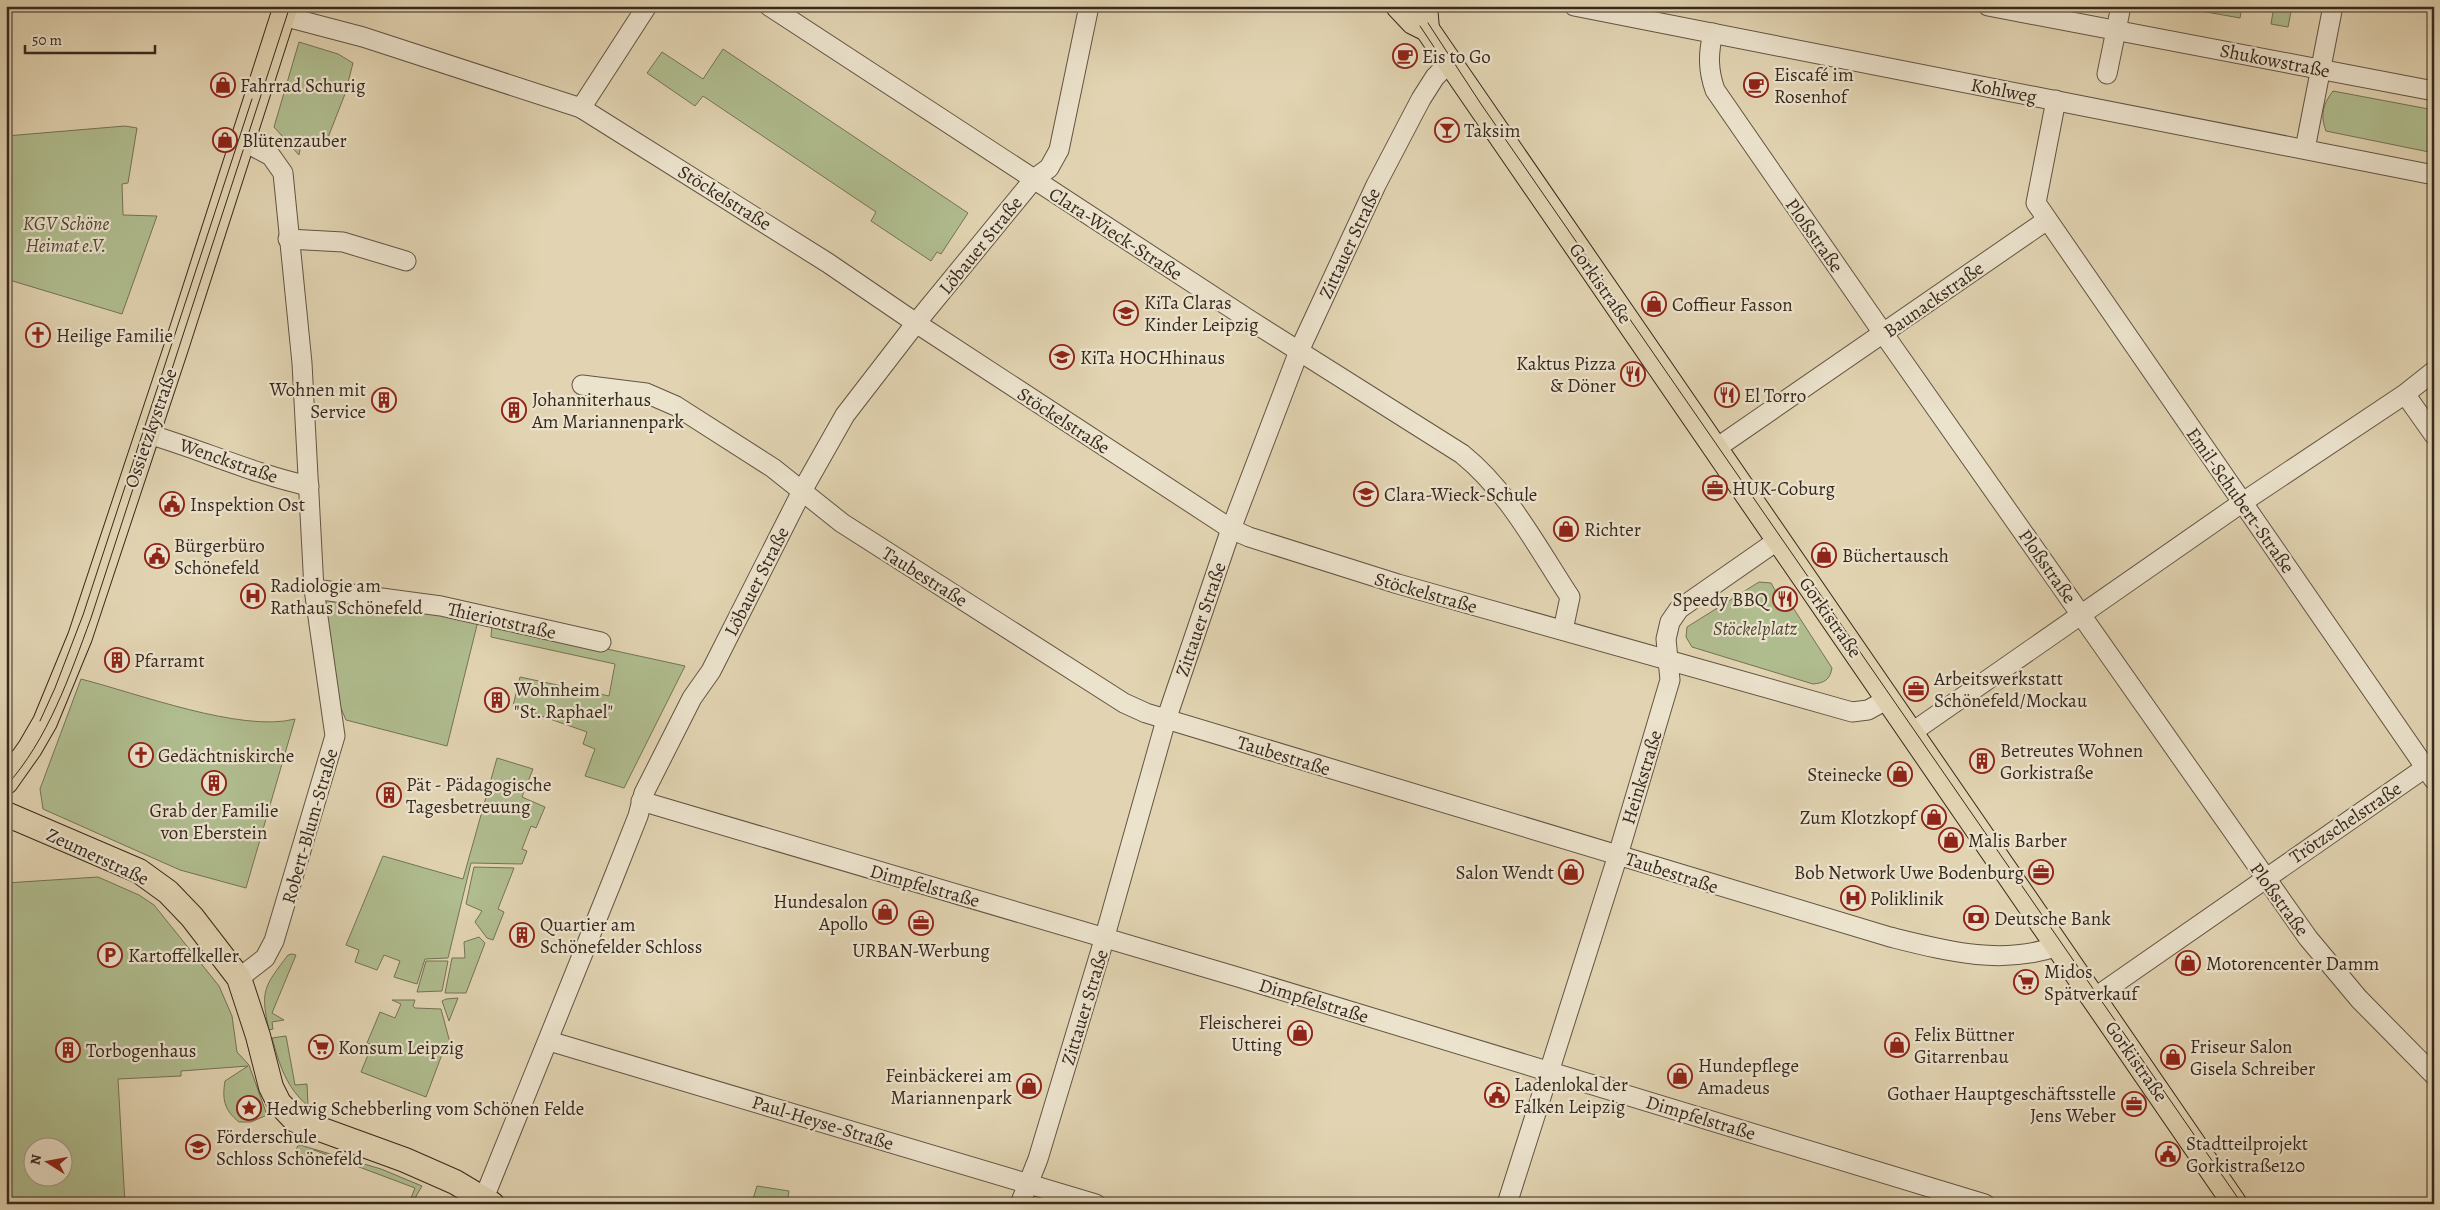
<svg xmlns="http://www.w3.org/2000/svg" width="2440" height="1210" viewBox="0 0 2440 1210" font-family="Alegreya,serif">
  <rect width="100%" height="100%" fill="#e2d4b2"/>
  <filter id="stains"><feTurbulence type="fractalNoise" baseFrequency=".004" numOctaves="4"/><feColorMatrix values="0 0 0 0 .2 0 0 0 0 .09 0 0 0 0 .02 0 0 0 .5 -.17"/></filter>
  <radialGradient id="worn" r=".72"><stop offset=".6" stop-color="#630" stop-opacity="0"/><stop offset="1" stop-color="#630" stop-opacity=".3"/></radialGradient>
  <g fill="#b0bd8f" stroke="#747356" fill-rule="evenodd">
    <polygon points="2172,6 2242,6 2240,18"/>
    <polygon points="2274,6 2292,6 2288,27 2271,24"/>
    <polygon points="299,42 338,54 353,63 345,94 327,140 302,138 299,155 274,127"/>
    <polygon points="723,49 968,213 941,254 937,252 931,261 871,221 876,212 703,96 695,106 647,73 662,52 703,79"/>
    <path d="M2333,91L2434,110V153L2326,131C2320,115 2323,104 2333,91Z"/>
    <polygon points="125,126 137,128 128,183 122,184 123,215 157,216 122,314 6,279 6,136"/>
    <path d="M1759,582L1771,583L1784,606L1790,603L1832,668C1830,680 1824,683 1813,684L1692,647L1686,637L1687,627Z"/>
    <polygon points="322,597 413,607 478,621 447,746 346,720 334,692"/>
    <polygon points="492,624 685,666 624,788 585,776 595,749 583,744 587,732 513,706 520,677 609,696 615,664 491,637"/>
    <path d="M81,679C136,693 242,733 295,719L246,888L180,870L43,809L40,789Z"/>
    <polygon points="497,758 533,769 522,797 545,807 536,828 531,826 522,849 527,851 522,864 471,863 448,958 425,959 417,984 394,977 400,961 384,955 377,970 355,962 359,950 346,945 383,856 463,879"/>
    <polygon points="474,867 514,868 498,909 504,912 493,940 487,938 475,922 482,911 466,904"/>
    <path d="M98,877L139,895L154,905L219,986L232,1016L237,1052L249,1065L267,1115L251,1122H239C224,1110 222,1099 225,1081L248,1066L181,1071V1076L118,1079L125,1204H6V1029L12,1028L6,883ZM32,1148H62V1178H32Z"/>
    <polygon points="479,937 485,943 466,993 445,993 452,958 465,958 464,942"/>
    <path d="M292,954L296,955L272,1013L284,1020L272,1022L273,1029L269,1030C260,990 264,987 288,955Z"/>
    <polygon points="426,961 448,961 442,991 417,992"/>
    <polygon points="458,998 449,1021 442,1001 446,999"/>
    <polygon points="392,1000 415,1000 413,1006 415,1008 441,1009 452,1050 444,1049 426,1097 361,1072 372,1045 367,1043 380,1012 395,1018 401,1004"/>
    <path d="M286,1036L295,1085L307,1084L308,1106C286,1087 280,1066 272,1038Z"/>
    <polygon points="300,1145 381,1169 422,1186 415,1198 411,1198 415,1188 314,1150 310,1160 297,1153 297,1147"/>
    <polygon points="757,1186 789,1191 787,1204 755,1204 752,1202"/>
  </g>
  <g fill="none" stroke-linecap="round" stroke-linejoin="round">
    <defs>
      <g id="minor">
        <path d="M769,6L1248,319L1462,454C1509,492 1537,547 1570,597L1563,630"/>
        <polyline points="1574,6 2434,175"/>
        <polyline points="1988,6 2434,91"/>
        <polyline points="283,16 363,37 581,108 828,263 916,323 1231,529 1249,537 1398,584 1852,712 1868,710 1888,699"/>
        <path d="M1713,33C1708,54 1708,70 1715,90L1883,333L2308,938L2359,999L2434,1075"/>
        <polyline points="2107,74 2121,6"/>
        <polyline points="2056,100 2036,203 2434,780"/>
        <polyline points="581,108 647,6"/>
        <polyline points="2305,149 2333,6"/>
        <polyline points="288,239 343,242 406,261"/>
        <path d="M582,385L646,393L676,406L773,468L842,523L1124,703L1146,713L1890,937C1946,951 2001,966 2058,946"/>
        <polyline points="2405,394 2434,435"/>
        <path d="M148,434C202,450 254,474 309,486"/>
        <polyline points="1715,449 2047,220"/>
        <polyline points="314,589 441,606 601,642"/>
        <polyline points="1911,733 2243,502 2405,394 2434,371"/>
        <polyline points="641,801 1241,978 1985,1204"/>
        <polyline points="239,978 265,958 274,941 335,736 314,589 302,363 283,173 271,156 243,141"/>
        <polyline points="2094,998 2425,768"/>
        <polyline points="549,1041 1096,1204"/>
        <polyline points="484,1198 613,879 638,816 644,793 692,698 711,671 802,491 845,415 916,323 1034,179 1049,168 1059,150 1089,6"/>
        <polyline points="1020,1204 1038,1159 1101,950 1166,720 1231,529 1299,351 1376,185 1421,99 1435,77 1449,63"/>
        <polyline points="1507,1204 1618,855 1670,680 1666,639 1670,622 1679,609 1778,540"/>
      </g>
      <g id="major">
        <polyline points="1398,6 1413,22 1427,29 2235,1204"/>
        <polyline points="1425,6 1427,29"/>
        <polyline points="6,782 30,748 45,722 80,637 176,348 286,6"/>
        <polyline points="6,814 139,871 168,892 192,917 239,978 258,1036 271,1087 279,1103 295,1120 405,1160 455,1182 492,1204"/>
      </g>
    </defs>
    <use href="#minor" stroke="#625443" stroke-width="21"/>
    <use href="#major" stroke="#37291e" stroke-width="26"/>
    <use href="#minor" stroke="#ece3cd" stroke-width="19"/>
    <use href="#major" stroke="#e2d4b2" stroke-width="24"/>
    <g stroke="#37291e" stroke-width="1">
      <polyline points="1428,23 1481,104 2242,1204"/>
      <polyline points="1420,26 1434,47"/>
      <polyline points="40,721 55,688 83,615 252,99"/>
      <path d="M6,786C48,740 70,675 91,618L290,6"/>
    </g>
  </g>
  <defs>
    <symbol id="cafe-ring" viewBox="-11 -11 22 22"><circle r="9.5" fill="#ece3cd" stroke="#8f2418" stroke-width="1.5"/><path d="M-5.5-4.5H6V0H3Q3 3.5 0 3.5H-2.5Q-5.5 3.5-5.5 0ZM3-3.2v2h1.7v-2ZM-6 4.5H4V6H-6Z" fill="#8f2418"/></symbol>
    <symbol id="shop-ring" viewBox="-11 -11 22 22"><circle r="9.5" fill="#ece3cd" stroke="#8f2418" stroke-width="1.5"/><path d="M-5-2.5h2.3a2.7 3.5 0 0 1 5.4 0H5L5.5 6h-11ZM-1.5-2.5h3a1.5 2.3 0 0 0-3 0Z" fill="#8f2418"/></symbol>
    <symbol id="bar-ring" viewBox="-11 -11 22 22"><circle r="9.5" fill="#ece3cd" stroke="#8f2418" stroke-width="1.5"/><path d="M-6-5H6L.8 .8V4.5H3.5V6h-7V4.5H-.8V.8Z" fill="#8f2418"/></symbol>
    <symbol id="school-ring" viewBox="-11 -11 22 22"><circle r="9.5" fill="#ece3cd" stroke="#8f2418" stroke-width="1.5"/><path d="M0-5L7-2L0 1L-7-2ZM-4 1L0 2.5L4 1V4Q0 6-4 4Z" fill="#8f2418"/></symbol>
    <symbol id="church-ring" viewBox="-11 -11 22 22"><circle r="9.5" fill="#ece3cd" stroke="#8f2418" stroke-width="1.5"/><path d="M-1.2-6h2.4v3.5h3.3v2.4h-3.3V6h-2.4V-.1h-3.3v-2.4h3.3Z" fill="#8f2418"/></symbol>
    <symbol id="restaurant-ring" viewBox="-11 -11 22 22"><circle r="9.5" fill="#ece3cd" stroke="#8f2418" stroke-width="1.5"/><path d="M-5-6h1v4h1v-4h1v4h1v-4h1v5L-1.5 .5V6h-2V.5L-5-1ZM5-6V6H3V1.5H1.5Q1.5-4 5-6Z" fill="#8f2418"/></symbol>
    <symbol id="building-ring" viewBox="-11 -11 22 22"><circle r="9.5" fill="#ece3cd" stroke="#8f2418" stroke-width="1.5"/><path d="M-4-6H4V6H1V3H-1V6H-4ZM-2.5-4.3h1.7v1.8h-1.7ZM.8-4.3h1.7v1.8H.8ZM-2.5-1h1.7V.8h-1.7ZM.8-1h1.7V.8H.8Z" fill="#8f2418"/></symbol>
    <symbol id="office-ring" viewBox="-11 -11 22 22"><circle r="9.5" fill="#ece3cd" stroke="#8f2418" stroke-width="1.5"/><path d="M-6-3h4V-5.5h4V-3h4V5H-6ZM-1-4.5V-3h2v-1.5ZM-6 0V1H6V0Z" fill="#8f2418"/></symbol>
    <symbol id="civic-ring" viewBox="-11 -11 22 22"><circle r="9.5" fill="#ece3cd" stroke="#8f2418" stroke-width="1.5"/><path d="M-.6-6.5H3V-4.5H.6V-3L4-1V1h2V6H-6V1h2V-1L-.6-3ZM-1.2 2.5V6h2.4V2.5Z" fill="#8f2418"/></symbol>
    <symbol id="hospital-ring" viewBox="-11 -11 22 22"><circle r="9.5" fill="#ece3cd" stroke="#8f2418" stroke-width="1.5"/><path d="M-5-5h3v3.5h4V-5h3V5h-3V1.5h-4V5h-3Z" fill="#8f2418"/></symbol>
    <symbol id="bank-ring" viewBox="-11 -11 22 22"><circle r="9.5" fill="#ece3cd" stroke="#8f2418" stroke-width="1.5"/><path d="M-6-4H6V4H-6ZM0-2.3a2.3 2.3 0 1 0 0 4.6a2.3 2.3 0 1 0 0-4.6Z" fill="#8f2418"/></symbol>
    <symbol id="parking-ring" viewBox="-11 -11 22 22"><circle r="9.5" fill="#ece3cd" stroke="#8f2418" stroke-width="1.5"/><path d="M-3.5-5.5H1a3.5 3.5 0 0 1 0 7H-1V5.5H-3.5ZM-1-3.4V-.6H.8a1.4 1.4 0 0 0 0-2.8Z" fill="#8f2418"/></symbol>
    <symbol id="supermarket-ring" viewBox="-11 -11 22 22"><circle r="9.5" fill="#ece3cd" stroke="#8f2418" stroke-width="1.5"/><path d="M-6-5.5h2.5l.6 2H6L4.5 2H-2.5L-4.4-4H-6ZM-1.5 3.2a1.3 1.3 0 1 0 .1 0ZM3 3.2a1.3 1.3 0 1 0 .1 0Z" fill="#8f2418"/></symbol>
    <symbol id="sight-ring" viewBox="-11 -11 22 22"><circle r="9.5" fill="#ece3cd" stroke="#8f2418" stroke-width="1.5"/><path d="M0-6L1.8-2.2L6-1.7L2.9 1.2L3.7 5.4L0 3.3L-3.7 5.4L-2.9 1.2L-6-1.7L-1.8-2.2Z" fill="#8f2418"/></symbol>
  </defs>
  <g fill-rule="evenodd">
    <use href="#cafe-ring" x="1391" y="42" width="28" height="28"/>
    <use href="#shop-ring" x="209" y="71" width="28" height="28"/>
    <use href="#cafe-ring" x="1742" y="71" width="28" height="28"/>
    <use href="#bar-ring" x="1433" y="116" width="28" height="28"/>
    <use href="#shop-ring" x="211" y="126" width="28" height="28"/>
    <use href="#shop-ring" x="1640" y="290" width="28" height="28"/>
    <use href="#school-ring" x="1112" y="299" width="28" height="28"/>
    <use href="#church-ring" x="24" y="321" width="28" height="28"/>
    <use href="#school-ring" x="1048" y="343" width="28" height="28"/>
    <use href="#restaurant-ring" x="1619" y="360" width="28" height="28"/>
    <use href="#restaurant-ring" x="1713" y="381" width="28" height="28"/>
    <use href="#building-ring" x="370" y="386" width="28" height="28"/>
    <use href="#building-ring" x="500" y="396" width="28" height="28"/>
    <use href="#office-ring" x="1701" y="474" width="28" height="28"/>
    <use href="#school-ring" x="1352" y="480" width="28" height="28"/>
    <use href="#civic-ring" x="158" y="490" width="28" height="28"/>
    <use href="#shop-ring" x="1552" y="515" width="28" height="28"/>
    <use href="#shop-ring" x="1810" y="541" width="28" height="28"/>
    <use href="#civic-ring" x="143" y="542" width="28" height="28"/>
    <use href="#hospital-ring" x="239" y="582" width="28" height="28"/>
    <use href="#restaurant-ring" x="1771" y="585" width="28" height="28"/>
    <use href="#building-ring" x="103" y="646" width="28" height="28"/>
    <use href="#office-ring" x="1902" y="675" width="28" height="28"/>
    <use href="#building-ring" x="483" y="686" width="28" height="28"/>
    <use href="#church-ring" x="127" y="741" width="28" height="28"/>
    <use href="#building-ring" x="1968" y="747" width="28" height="28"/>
    <use href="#shop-ring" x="1886" y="760" width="28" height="28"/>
    <use href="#building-ring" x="200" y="769" width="28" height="28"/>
    <use href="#building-ring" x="375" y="781" width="28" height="28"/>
    <use href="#shop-ring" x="1920" y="803" width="28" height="28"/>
    <use href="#shop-ring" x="1937" y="826" width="28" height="28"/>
    <use href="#shop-ring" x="1557" y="858" width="28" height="28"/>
    <use href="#office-ring" x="2027" y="858" width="28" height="28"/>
    <use href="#hospital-ring" x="1839" y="884" width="28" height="28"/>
    <use href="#shop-ring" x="871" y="898" width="28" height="28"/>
    <use href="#bank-ring" x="1962" y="904" width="28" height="28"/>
    <use href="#office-ring" x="907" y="909" width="28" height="28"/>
    <use href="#building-ring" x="508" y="921" width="28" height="28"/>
    <use href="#parking-ring" x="96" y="941" width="28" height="28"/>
    <use href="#shop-ring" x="2174" y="949" width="28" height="28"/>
    <use href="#supermarket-ring" x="2012" y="968" width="28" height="28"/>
    <use href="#shop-ring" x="1286" y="1019" width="28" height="28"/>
    <use href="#shop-ring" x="1883" y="1031" width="28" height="28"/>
    <use href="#supermarket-ring" x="307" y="1033" width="28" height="28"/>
    <use href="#building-ring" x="54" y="1036" width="28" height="28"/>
    <use href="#shop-ring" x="2159" y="1043" width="28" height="28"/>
    <use href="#shop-ring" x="1666" y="1062" width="28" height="28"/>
    <use href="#shop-ring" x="1015" y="1072" width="28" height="28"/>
    <use href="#civic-ring" x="1483" y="1081" width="28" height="28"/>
    <use href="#office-ring" x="2120" y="1090" width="28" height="28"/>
    <use href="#sight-ring" x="235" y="1094" width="28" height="28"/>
    <use href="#school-ring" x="184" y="1133" width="28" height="28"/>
    <use href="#civic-ring" x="2154" y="1140" width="28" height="28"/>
  </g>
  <g text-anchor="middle" stroke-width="4.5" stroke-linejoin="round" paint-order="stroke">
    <g font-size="19" fill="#37291e" stroke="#ece3cd" text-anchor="start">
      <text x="1422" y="63">Eis to Go</text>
      <text x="1774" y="81">Eiscafé im<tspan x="1774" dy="22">Rosenhof</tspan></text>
      <text x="240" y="92">Fahrrad Schurig</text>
      <text x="1464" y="137">Taksim</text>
      <text x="242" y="147">Blütenzauber</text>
      <text x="1144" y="309">KiTa Claras<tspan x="1144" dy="22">Kinder Leipzig</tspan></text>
      <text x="1672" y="311">Coffieur Fasson</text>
      <text x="56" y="342">Heilige Familie</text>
      <text x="1080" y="364">KiTa HOCHhinaus</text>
      <text x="1616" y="370" text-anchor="end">Kaktus Pizza<tspan x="1616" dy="22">&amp; Döner</tspan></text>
      <text x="366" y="396" text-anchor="end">Wohnen mit<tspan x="366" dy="22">Service</tspan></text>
      <text x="1744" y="402">El Torro</text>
      <text x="532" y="406">Johanniterhaus<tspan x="532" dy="22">Am Mariannenpark</tspan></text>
      <text x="1732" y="495">HUK-Coburg</text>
      <text x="1384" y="501">Clara-Wieck-Schule</text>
      <text x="190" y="511">Inspektion Ost</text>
      <text x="1584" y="536">Richter</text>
      <text x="174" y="552">Bürgerbüro<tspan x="174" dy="22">Schönefeld</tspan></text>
      <text x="1842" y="562">Büchertausch</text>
      <text x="270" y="592">Radiologie am<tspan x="270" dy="22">Rathaus Schönefeld</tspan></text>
      <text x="1768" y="606" text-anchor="end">Speedy BBQ</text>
      <text x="134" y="667">Pfarramt</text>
      <text x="1934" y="685">Arbeitswerkstatt<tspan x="1934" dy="22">Schönefeld/Mockau</tspan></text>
      <text x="514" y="696">Wohnheim<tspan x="514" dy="22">"St. Raphael"</tspan></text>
      <text x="2000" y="757">Betreutes Wohnen<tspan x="2000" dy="22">Gorkistraße</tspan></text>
      <text x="158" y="762">Gedächtniskirche</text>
      <text x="1882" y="781" text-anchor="end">Steinecke</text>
      <text x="406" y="791">Pät - Pädagogische<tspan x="406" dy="22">Tagesbetreuung</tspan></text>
      <text x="214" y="817" text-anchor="middle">Grab der Familie<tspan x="214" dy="22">von Eberstein</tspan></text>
      <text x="1916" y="824" text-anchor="end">Zum Klotzkopf</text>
      <text x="1968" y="847">Malis Barber</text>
      <text x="1554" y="879" text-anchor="end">Salon Wendt</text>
      <text x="2024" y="879" text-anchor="end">Bob Network Uwe Bodenburg</text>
      <text x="1870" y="905">Poliklinik</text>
      <text x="868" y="908" text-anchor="end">Hundesalon<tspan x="868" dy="22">Apollo</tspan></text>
      <text x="1994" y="925">Deutsche Bank</text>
      <text x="540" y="931">Quartier am<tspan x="540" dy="22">Schönefelder Schloss</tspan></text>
      <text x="921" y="957" text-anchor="middle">URBAN-Werbung</text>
      <text x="128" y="962">Kartoffelkeller</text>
      <text x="2206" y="970">Motorencenter Damm</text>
      <text x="2044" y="978">Midos<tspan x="2044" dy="22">Spätverkauf</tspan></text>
      <text x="1282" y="1029" text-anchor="end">Fleischerei<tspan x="1282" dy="22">Utting</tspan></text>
      <text x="1914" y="1041">Felix Büttner<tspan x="1914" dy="22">Gitarrenbau</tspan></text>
      <text x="2190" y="1053">Friseur Salon<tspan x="2190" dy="22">Gisela Schreiber</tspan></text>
      <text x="338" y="1054">Konsum Leipzig</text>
      <text x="86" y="1057">Torbogenhaus</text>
      <text x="1698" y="1072">Hundepflege<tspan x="1698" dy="22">Amadeus</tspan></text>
      <text x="1012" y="1082" text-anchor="end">Feinbäckerei am<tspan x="1012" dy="22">Mariannenpark</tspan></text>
      <text x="1514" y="1091">Ladenlokal der<tspan x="1514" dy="22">Falken Leipzig</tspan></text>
      <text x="2116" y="1100" text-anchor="end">Gothaer Hauptgeschäftsstelle<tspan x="2116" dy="22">Jens Weber</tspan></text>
      <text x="266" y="1115">Hedwig Schebberling vom Schönen Felde</text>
      <text x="216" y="1143">Förderschule<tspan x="216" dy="22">Schloss Schönefeld</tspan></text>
      <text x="2186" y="1150">Stadtteilprojekt<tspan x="2186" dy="22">Gorkistraße120</tspan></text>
    </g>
    <g font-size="19" fill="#37291e" stroke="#ece3cd">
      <text transform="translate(2275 60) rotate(11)" y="7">Shukowstraße</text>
      <text transform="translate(2004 90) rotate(11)" y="7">Kohlweg</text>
      <text transform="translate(725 197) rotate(32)" y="7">Stöckelstraße</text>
      <text transform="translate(1116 233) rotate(33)" y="7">Clara-Wieck-Straße</text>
      <text transform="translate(1815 235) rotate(55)" y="7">Ploßstraße</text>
      <text transform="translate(1349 243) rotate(-65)" y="7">Zittauer Straße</text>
      <text transform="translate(980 245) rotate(-51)" y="7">Löbauer Straße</text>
      <text transform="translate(1601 283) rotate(55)" y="7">Gorkistraße</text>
      <text transform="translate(1933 299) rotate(-35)" y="7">Baunackstraße</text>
      <text transform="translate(1064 420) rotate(33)" y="7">Stöckelstraße</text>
      <text transform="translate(150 428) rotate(-71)" y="7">Ossietzkystraße</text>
      <text transform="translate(229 460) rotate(19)" y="7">Wenckstraße</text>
      <text transform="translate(2241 500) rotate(55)" y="7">Emil-Schubert-Straße</text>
      <text transform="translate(2048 566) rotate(55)" y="7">Ploßstraße</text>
      <text transform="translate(925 576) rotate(32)" y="7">Taubestraße</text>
      <text transform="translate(756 581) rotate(-63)" y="7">Löbauer Straße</text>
      <text transform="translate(1426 592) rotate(16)" y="7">Stöckelstraße</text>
      <text transform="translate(1831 617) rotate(55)" y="7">Gorkistraße</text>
      <text transform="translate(1200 619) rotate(-71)" y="7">Zittauer Straße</text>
      <text transform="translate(502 620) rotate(13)" y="7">Thieriotstraße</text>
      <text transform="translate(1284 755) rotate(17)" y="7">Taubestraße</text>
      <text transform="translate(1641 777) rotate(-73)" y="7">Heinkstraße</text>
      <text transform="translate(2345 822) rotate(-34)" y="7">Trötzschelstraße</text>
      <text transform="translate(309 826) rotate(-74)" y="7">Robert-Blum-Straße</text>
      <text transform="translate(98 856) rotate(25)" y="7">Zeumerstraße</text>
      <text transform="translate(1672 872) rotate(18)" y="7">Taubestraße</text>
      <text transform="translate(925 885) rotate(16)" y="7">Dimpfelstraße</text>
      <text transform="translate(2280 899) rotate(54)" y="7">Ploßstraße</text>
      <text transform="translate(1314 1000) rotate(17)" y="7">Dimpfelstraße</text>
      <text transform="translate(1084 1007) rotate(-73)" y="7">Zittauer Straße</text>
      <text transform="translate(2137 1061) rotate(55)" y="7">Gorkistraße</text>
      <text transform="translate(1701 1117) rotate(17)" y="7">Dimpfelstraße</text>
      <text transform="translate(823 1122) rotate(17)" y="7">Paul-Heyse-Straße</text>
    </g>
    <g font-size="19" font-style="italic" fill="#4f4735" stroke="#ece3cd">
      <text x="66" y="230">KGV Schöne<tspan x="66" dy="22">Heimat e.V.</tspan></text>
      <text x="1755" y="635">Stöckelplatz</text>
    </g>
  </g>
  <rect width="2440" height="1210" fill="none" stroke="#e2d4b2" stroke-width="25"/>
  <rect x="8" y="8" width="2425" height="1195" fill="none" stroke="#37291e" stroke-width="2.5"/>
  <rect x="12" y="12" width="2415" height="1185" fill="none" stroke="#37291e"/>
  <g transform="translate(48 1162) rotate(281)"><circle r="24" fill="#ece3cd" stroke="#a49987"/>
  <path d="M0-4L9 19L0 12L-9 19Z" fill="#8f2418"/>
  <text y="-8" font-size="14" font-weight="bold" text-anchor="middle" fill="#37291e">N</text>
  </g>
  <path d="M25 45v8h130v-8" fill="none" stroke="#37291e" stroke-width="2.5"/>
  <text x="32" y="45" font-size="15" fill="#37291e" stroke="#ece3cd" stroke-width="4" paint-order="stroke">50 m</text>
  <rect width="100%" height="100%" filter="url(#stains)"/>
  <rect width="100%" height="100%" fill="url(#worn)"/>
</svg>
